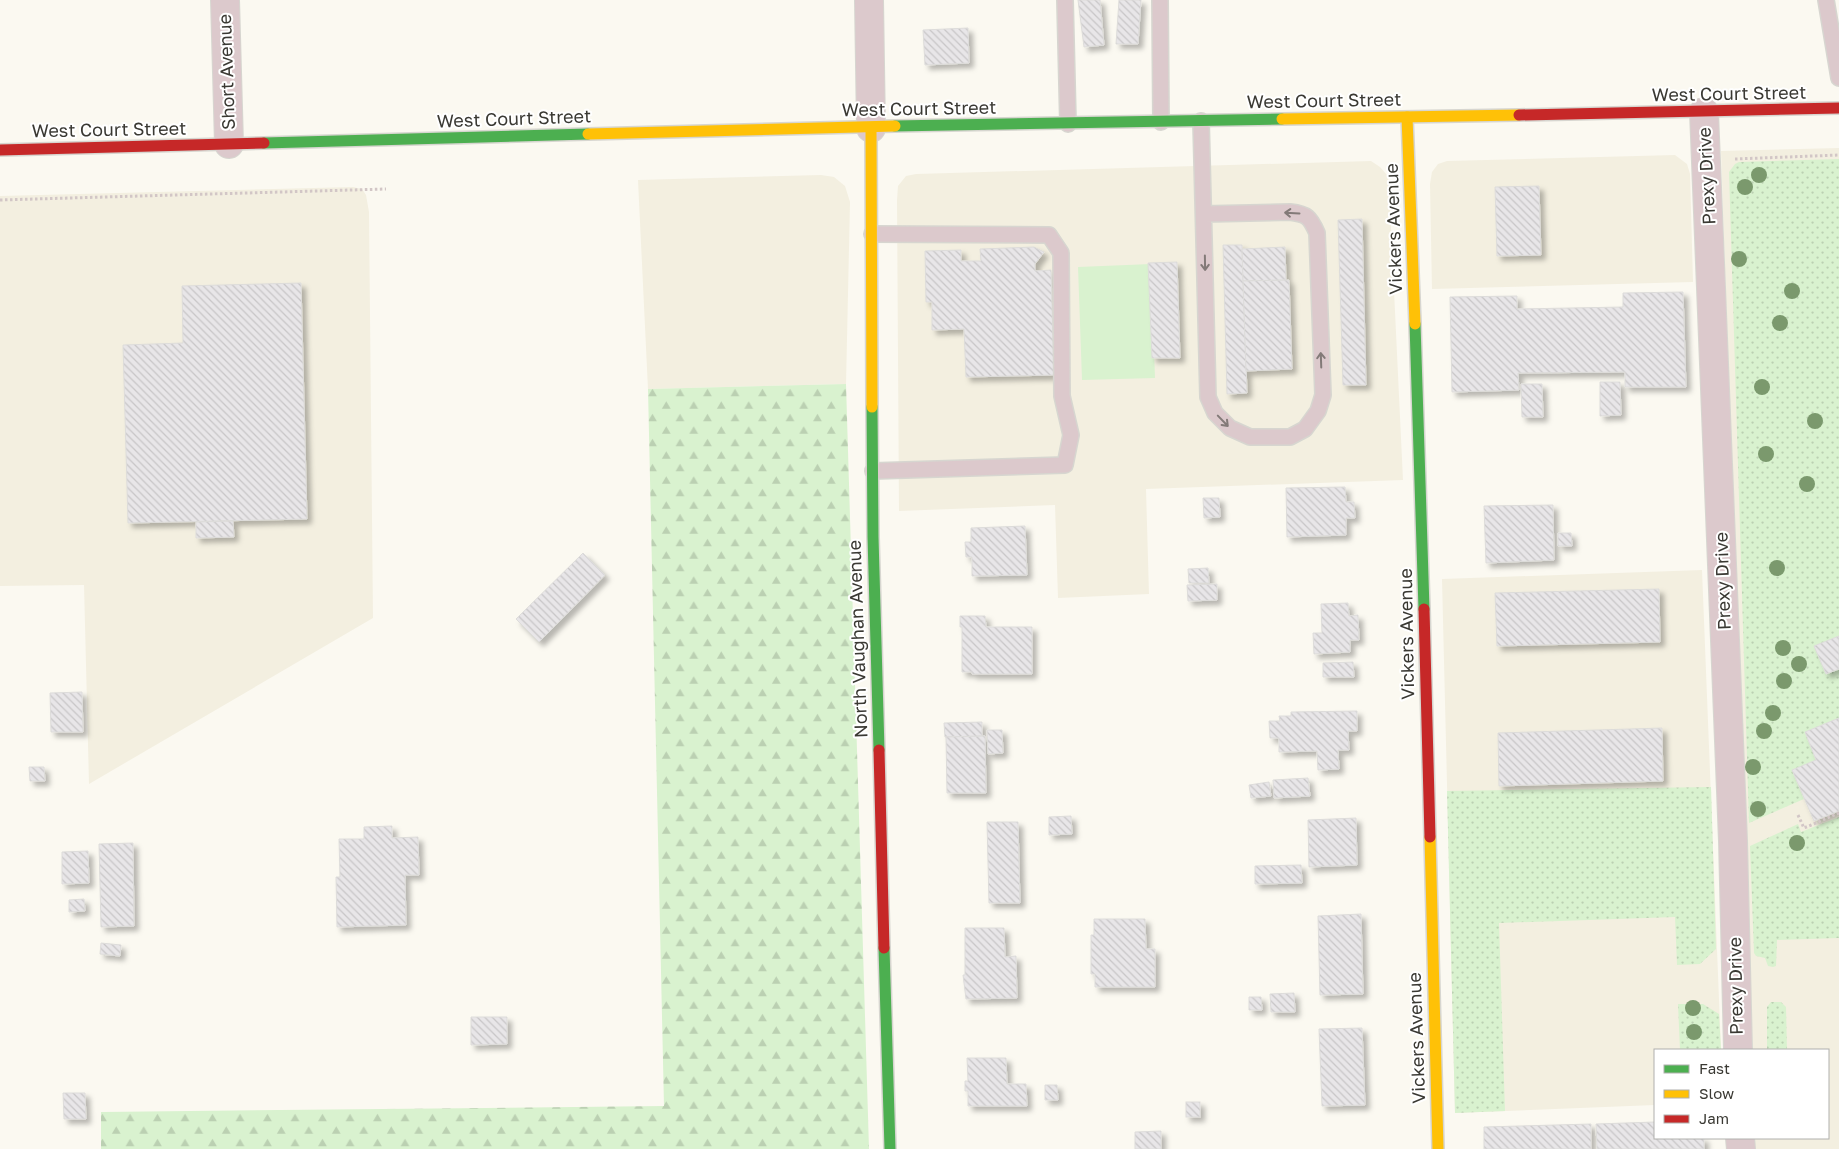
<svg xmlns="http://www.w3.org/2000/svg" width="1839" height="1149" viewBox="0 0 1839 1149" font-family="'Golos Text',sans-serif">
  <defs>
    <pattern id="grass-dots" width="8" height="8" patternUnits="userSpaceOnUse" patternTransform="scale(1.25)"><rect width="8" height="8" fill="#d9f2cf"/><path d="M2 2h.1M6 6h.1" fill="none" stroke="#bbd0b2" stroke-width="1.8" stroke-linecap="round"/></pattern>
    <pattern id="forest-firs" width="22" height="20" patternUnits="userSpaceOnUse" patternTransform="scale(1.25)"><rect width="22" height="20" fill="#d9f2cf"/><path d="M5 1l3.5 6h-7zM16 11l3.5 6h-7z" fill="#bbd0b2"/></pattern>
    <pattern id="building-back-hatch" width="6" height="6" patternUnits="userSpaceOnUse" patternTransform="scale(1.25)"><rect width="6" height="6" fill="#e8e6e8"/><path d="M-1 5l2 2M0 0l6 6M5-1l2 2" fill="none" stroke="#c8c6c7"/></pattern>
    <filter id="shadow"><feDropShadow dx="4.5" dy="4.5" stdDeviation="2.5" flood-color="#0004"/></filter>
  </defs>
  <rect width="100%" height="100%" fill="#fbf9f1"/>
  <g fill="#f3efe0">
    <polygon points="1839,148 1839,1149 1754,1149 1754,1138 1828,1138 1828,1050 1751,1050 1721,151"/>
    <polygon points="1675,155 1687,164 1690,174 1693,282 1432,289 1430,184 1432,172 1438,164 1447,161"/>
    <polygon points="1371,161 1380,167 1387,175 1389,185 1403,480 1146,489 1149,594 1058,598 1055,505 899,511 897,200 898,186 906,176 916,174"/>
    <polygon points="821,175 834,177 845,186 850,202 846,384 648,389 638,180"/>
    <polygon points="353,187 362,189 366,195 369,212 373,618 89,784 84,585 0,586 0,196"/>
    <polygon points="1702,570 1721,1050 1655,1050 1655,1105 1455,1113 1442,579"/>
  </g>
  <g fill="url(#grass-dots)">
    <polygon points="1839,159 1839,636 1815,646 1839,669 1839,718 1805,732 1816,760 1792,770 1804,799 1749,823 1729,172 1735,164 1739,162"/>
    <polygon points="1711,787 1716,949 1700,964 1677,965 1675,917 1499,923 1505,1111 1455,1113 1447,791"/>
    <polygon points="1839,817 1839,938 1777,940 1776,966 1773,967 1768,966 1765,958 1756,956 1754,953 1750,846 1798,824 1801,832"/>
    <polygon points="1771,1002 1781,1002 1786,1007 1787,1050 1767,1050 1767,1007"/>
    <polygon points="1678,1004 1703,1004 1719,1014 1721,1050 1680,1050"/>
  </g>
  <polygon fill="url(#forest-firs)" points="846,384 869,1149 101,1149 101,1112 664,1106 648,389"/>
  <polygon fill="#d9f2cf" points="1151,264 1155,378 1082,380 1078,267"/>
  <g fill="url(#building-back-hatch)" stroke="#dddcda" filter="url(#shadow)">
    <polygon points="1078,0 1100,0 1104,45 1084,47"/>
    <polygon points="1119,0 1141,0 1138,44 1116,44"/>
    <polygon points="968,28 969,63 925,65 923,30"/>
    <polygon points="1539,186 1541,255 1497,256 1495,187"/>
    <polygon points="1362,219 1366,385 1343,385 1338,220"/>
    <polygon points="1223,245 1242,245 1247,393 1227,394"/>
    <polygon points="1034,247 1044,252 1035,264 1035,271 1051,270 1054,375 966,377 964,329 932,330 932,302 926,302 925,251 961,250 961,261 981,261 980,249"/>
    <polygon points="1285,247 1286,280 1243,281 1242,249"/>
    <polygon points="1177,262 1180,358 1152,358 1148,263"/>
    <polygon points="1289,280 1292,369 1246,371 1243,281"/>
    <polygon points="301,283 307,519 128,523 123,345 183,343 182,286"/>
    <polygon points="1683,292 1686,387 1625,387 1625,372 1518,373 1519,390 1452,392 1450,297 1517,296 1517,309 1623,307 1623,293"/>
    <polygon points="1600,382 1620,382 1621,415 1600,416"/>
    <polygon points="1521,384 1542,384 1543,417 1522,417"/>
    <polygon points="1345,487 1346,502 1354,502 1355,518 1346,518 1346,535 1287,537 1286,488"/>
    <polygon points="1203,498 1219,498 1220,517 1204,518"/>
    <polygon points="1553,505 1554,560 1486,563 1484,506"/>
    <polygon points="233,521 234,537 196,538 196,522"/>
    <polygon points="1025,526 1027,575 972,576 972,557 966,557 965,542 971,542 971,528"/>
    <polygon points="1558,533 1571,533 1572,546 1558,546"/>
    <polygon points="583,553 605,575 539,642 516,619"/>
    <polygon points="1208,568 1209,583 1189,583 1188,569"/>
    <polygon points="1217,584 1217,600 1188,601 1187,585"/>
    <polygon points="1659,589 1660,642 1497,646 1495,593"/>
    <polygon points="1348,603 1349,616 1358,615 1359,640 1350,640 1350,652 1314,654 1313,633 1322,633 1321,604"/>
    <polygon points="960,616 985,616 986,627 1032,627 1032,674 972,674 972,672 962,672 962,627 960,627"/>
    <polygon points="1839,636 1839,669 1826,674 1814,646"/>
    <polygon points="1353,662 1354,677 1323,677 1323,663"/>
    <polygon points="82,692 83,732 51,732 50,693"/>
    <polygon points="1357,711 1357,731 1348,731 1349,750 1338,750 1339,769 1318,770 1317,751 1279,752 1279,738 1270,738 1269,721 1280,721 1279,716 1291,716 1291,712"/>
    <polygon points="1839,718 1839,811 1814,821 1792,770 1816,760 1805,732"/>
    <polygon points="982,722 982,736 945,737 944,723"/>
    <polygon points="1662,728 1663,781 1499,786 1498,733"/>
    <polygon points="987,730 1002,730 1003,753 988,754"/>
    <polygon points="985,736 986,793 947,793 946,737"/>
    <polygon points="29,767 44,767 45,781 30,781"/>
    <polygon points="1308,778 1310,796 1274,798 1273,780"/>
    <polygon points="1269,782 1271,796 1251,798 1249,785"/>
    <polygon points="1071,816 1072,834 1049,835 1049,817"/>
    <polygon points="1356,818 1357,865 1309,867 1308,820"/>
    <polygon points="987,822 1018,822 1020,903 989,903"/>
    <polygon points="392,826 392,838 418,837 419,875 405,875 406,925 337,927 336,877 340,877 339,839 364,839 364,827"/>
    <polygon points="133,843 134,926 101,927 99,844"/>
    <polygon points="88,851 89,883 62,884 62,852"/>
    <polygon points="1301,865 1302,883 1255,884 1255,866"/>
    <polygon points="84,899 85,911 69,912 69,900"/>
    <polygon points="1361,914 1363,994 1320,995 1318,916"/>
    <polygon points="1094,919 1145,919 1146,949 1155,949 1155,987 1095,987 1095,974 1091,974 1091,935 1094,935"/>
    <polygon points="965,928 1004,928 1005,957 1016,956 1017,998 966,999 963,975 965,975"/>
    <polygon points="101,943 121,945 120,956 100,954"/>
    <polygon points="1294,993 1295,1012 1271,1012 1270,994"/>
    <polygon points="1249,997 1261,997 1262,1010 1249,1010"/>
    <polygon points="471,1017 507,1017 507,1044 471,1045"/>
    <polygon points="1362,1028 1365,1105 1322,1106 1319,1029"/>
    <polygon points="967,1058 1006,1058 1007,1084 1026,1084 1027,1106 968,1106 968,1091 965,1091 965,1081 968,1081"/>
    <polygon points="1045,1085 1057,1085 1058,1100 1045,1100"/>
    <polygon points="63,1093 85,1093 86,1119 64,1119"/>
    <rect x="1186" y="1102" width="14" height="15"/>
    <polygon points="1655,1122 1655,1138 1704,1138 1704,1149 1597,1149 1596,1124"/>
    <polygon points="1591,1124 1591,1149 1484,1149 1484,1127"/>
    <polygon points="1161,1131 1161,1149 1135,1149 1135,1132"/>
  </g>
  <g fill="none" stroke-linecap="round" stroke-linejoin="round">
    <defs>
      <g id="lane">
        <polyline points="1065,0 1068,124"/>
        <polyline points="1160,0 1161,122"/>
        <polyline points="1826,0 1839,78"/>
        <path d="M1201,121L1208,397L1215,413L1230,428L1250,437H1290L1305,429L1318,411L1323,395L1317,233C1310,217 1307,214 1290,212L1204,214"/>
        <polyline points="872,234 1049,235 1061,253 1062,396 1071,435 1065,465 873,471"/>
      </g>
      <g id="street">
        <polyline points="225,0 229,144"/>
        <polyline points="869,0 871,128"/>
        <polyline points="1704,112 1733,841 1738,1050"/>
        <polyline points="1740,1138 1741,1149"/>
      </g>
      <g id="fast">
        <polyline points="895,126 1282,119"/>
        <polyline points="264,143 588,134"/>
        <polyline points="1415,324 1424,609"/>
        <polyline points="872,407 873,537 879,750"/>
        <polyline points="884,948 890,1149"/>
      </g>
      <g id="slow">
        <polyline points="1407,117 1415,324"/>
        <polyline points="1282,119 1519,115"/>
        <polyline points="871,128 872,407"/>
        <polyline points="588,134 895,126"/>
        <polyline points="1430,837 1438,1149"/>
      </g>
      <g id="jam">
        <polyline points="1519,115 1839,108"/>
        <polyline points="0,150 264,143"/>
        <polyline points="1424,609 1430,837"/>
        <polyline points="879,750 884,948"/>
      </g>
    </defs>
    <use href="#lane" stroke="#d7d6d0" stroke-width="18"/>
    <use href="#street" stroke="#d7d6d0" stroke-width="30"/>
    <use href="#fast" stroke="#d7d6d0" stroke-width="14"/>
    <use href="#slow" stroke="#d7d6d0" stroke-width="14"/>
    <use href="#jam" stroke="#d7d6d0" stroke-width="14"/>
    <g stroke="#d2c6c6" stroke-width="3" stroke-dasharray="2.5 2.5" stroke-linecap="butt">
      <polyline points="1735,159 1839,155"/>
      <polyline points="0,200 386,189"/>
      <polyline points="1798,815 1804,828 1839,813"/>
    </g>
    <use href="#lane" stroke="#dcc9cc" stroke-width="15"/>
    <use href="#street" stroke="#dcc9cc" stroke-width="28"/>
    <use href="#fast" stroke="#4caf50" stroke-width="11"/>
    <use href="#slow" stroke="#ffc107" stroke-width="11"/>
    <use href="#jam" stroke="#c62828" stroke-width="11"/>
  </g>
  <g fill="#7b996d">
    <circle cx="1759" cy="175" r="8"/>
    <circle cx="1745" cy="187" r="8"/>
    <circle cx="1739" cy="259" r="8"/>
    <circle cx="1792" cy="291" r="8"/>
    <circle cx="1780" cy="323" r="8"/>
    <circle cx="1762" cy="387" r="8"/>
    <circle cx="1815" cy="421" r="8"/>
    <circle cx="1766" cy="454" r="8"/>
    <circle cx="1807" cy="484" r="8"/>
    <circle cx="1777" cy="568" r="8"/>
    <circle cx="1783" cy="648" r="8"/>
    <circle cx="1799" cy="664" r="8"/>
    <circle cx="1784" cy="681" r="8"/>
    <circle cx="1773" cy="713" r="8"/>
    <circle cx="1764" cy="731" r="8"/>
    <circle cx="1753" cy="767" r="8"/>
    <circle cx="1758" cy="809" r="8"/>
    <circle cx="1797" cy="843" r="8"/>
    <circle cx="1693" cy="1008" r="8"/>
    <circle cx="1694" cy="1032" r="8"/>
  </g>
  <defs><path id="oneway-shaft" d="M-6 0H5M1.5-3L5.5 0L1.5 3" fill="none" stroke-width="1.6" stroke-linecap="round" stroke-linejoin="round" transform="scale(1.25)"/></defs>
  <g stroke="#837a78">
    <use href="#oneway-shaft" transform="translate(1292 213) rotate(-177)"/>
    <use href="#oneway-shaft" transform="translate(1205 263) rotate(89)"/>
    <use href="#oneway-shaft" transform="translate(1321 360) rotate(-92)"/>
    <use href="#oneway-shaft" transform="translate(1223 421) rotate(46)"/>
  </g>
  <g text-anchor="middle" stroke-width="4" stroke-linejoin="round" paint-order="stroke">
    <g font-size="18" fill="#3a3933" stroke="#fff">
      <text transform="translate(227 72) rotate(-92)" y="6">Short Avenue</text>
      <text transform="translate(1729 94) rotate(-1)" y="6">West Court Street</text>
      <text transform="translate(1324 101) rotate(-1)" y="6">West Court Street</text>
      <text transform="translate(919 109) rotate(-1)" y="6">West Court Street</text>
      <text transform="translate(514 119) rotate(-2)" y="6">West Court Street</text>
      <text transform="translate(109 130) rotate(-1)" y="6">West Court Street</text>
      <text transform="translate(1707 176) rotate(-93)" y="6">Prexy Drive</text>
      <text transform="translate(1394 229) rotate(-92)" y="6">Vickers Avenue</text>
      <text transform="translate(1723 581) rotate(-92)" y="6">Prexy Drive</text>
      <text transform="translate(1407 634) rotate(-91)" y="6">Vickers Avenue</text>
      <text transform="translate(858 639) rotate(-92)" y="6">North Vaughan Avenue</text>
      <text transform="translate(1736 986) rotate(-91)" y="6">Prexy Drive</text>
      <text transform="translate(1417 1038) rotate(-92)" y="6">Vickers Avenue</text>
    </g>
  </g>
  <rect x="1654" y="1049" width="175" height="90" fill="#ffffff" stroke="#b0b0ad"/>
  <rect x="1664" y="1065" width="25" height="8" fill="#4caf50" stroke="#b0b0ad"/>
  <text x="1699" y="1074" font-size="15" fill="#3a3933">Fast</text>
  <rect x="1664" y="1090" width="25" height="8" fill="#ffc107" stroke="#b0b0ad"/>
  <text x="1699" y="1099" font-size="15" fill="#3a3933">Slow</text>
  <rect x="1664" y="1115" width="25" height="8" fill="#c62828" stroke="#b0b0ad"/>
  <text x="1699" y="1124" font-size="15" fill="#3a3933">Jam</text>
</svg>
